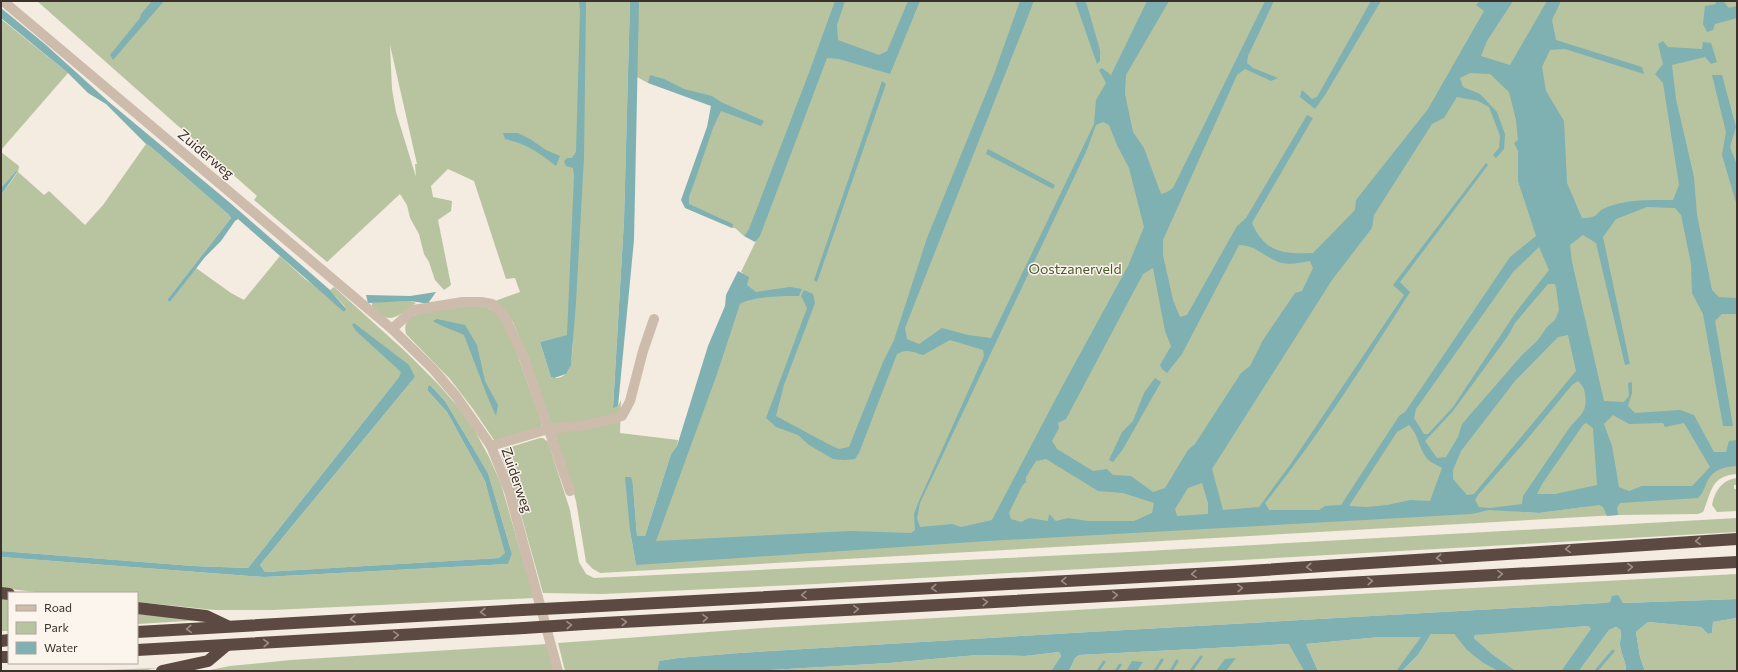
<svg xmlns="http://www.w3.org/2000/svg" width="1738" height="672" viewBox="0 0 1738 672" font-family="Commissioner,sans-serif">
  <rect width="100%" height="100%" fill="#f4ebe1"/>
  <g fill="#b8c4a0" fill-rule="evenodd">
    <path d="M37,1H630L624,220L613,407L618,406L621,400L620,433L678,440L677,446L671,454L645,536H637L633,486L630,531L636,565L743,273L741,272L756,241L747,232L744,236L735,228H732V227L688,206L689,198L718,107L659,84L648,83L637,77L634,1H1737V474C1710,476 1712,492 1703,512L1698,514L1617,515L600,573L593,569L586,562L576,501L556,437L524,348L513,322L504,309L495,301L520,292L515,278L506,279L474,181L448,169L431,186L433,197L452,201L451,211L438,220L451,285L444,290L435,280L429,262L424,254L419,234L410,218L407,205L400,194L327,262L254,200L257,196ZM390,45L417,164H415L416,177L396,112L392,89ZM573,334C572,348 575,384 551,377L540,342ZM1590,506L1539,513L1511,511Z"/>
    <polygon points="1,19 68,73 1,150"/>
    <polygon points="146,144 151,147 228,214 231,218 167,300 170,302 196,268 231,293 244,300 280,256 305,279 346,308 330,290 334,287 406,352 439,385 459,408 475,431 489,457 501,484 534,598 272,610 215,610 137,602 137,593 45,593 1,588 1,557 264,577 508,564 512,554 488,473 445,401 430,385 428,391 447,412 485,481 506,553 499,558 265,572 260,565 415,377 352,325 402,372 399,377 248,568 193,566 1,551 1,195 17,173 16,171 1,188 1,152 19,166 18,172 44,195 49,191 85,225 103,205"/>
    <path d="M410,301L416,303C408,308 395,322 385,317C380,315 376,311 372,308V302Z"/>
    <path d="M478,305L488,308L496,313L508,328L542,424L540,429L499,441L494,440L473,409L450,379L406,334C404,326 406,320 413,316C424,309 463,307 478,305Z"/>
    <polygon points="540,438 543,438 548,442 570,510 579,562 586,574 594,578 1129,552 1737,518 1737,532 816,584 602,594 543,593 518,504 501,455 504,449"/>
    <path d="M1737,478V485H1734V489H1737V511L1717,512L1712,505C1715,490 1722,480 1737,478Z"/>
    <polygon points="1737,574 1737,599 1623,603 1619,599 1612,598 1610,602 1602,603 1072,633 739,653 678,658 659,661 657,671 565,671 558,643 763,628 1282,598"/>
    <polygon points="1,598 9,599 9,631 1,631"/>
    <polygon points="137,614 203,620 137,624"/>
    <polygon points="1737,618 1737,671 1645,671 1640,657 1636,632 1648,622 1701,627 1708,634 1712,633 1713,622"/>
    <polygon points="1588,626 1592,629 1561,671 1516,671 1492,654 1474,638 1475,635 1486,633"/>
    <path d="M1616,627L1620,628C1622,635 1620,638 1620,645C1621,654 1626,661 1626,671H1579L1609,630Z"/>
    <polygon points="1447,633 1454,634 1468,650 1498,671 1402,671 1418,655 1431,634"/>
    <polygon points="1380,637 1422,637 1396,671 1318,671 1306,644"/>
    <polygon points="547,644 554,671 205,671 230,666 291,660"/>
    <polygon points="1290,644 1304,671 1069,671 1075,658 1079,655"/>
    <polygon points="1059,652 1061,656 1051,671 755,671 889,663 977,655 1025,656"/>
    <polygon points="157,668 142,671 77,671"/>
  </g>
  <g fill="#7fb0b2" fill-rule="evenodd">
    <polygon points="152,1 164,1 113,60 110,55 140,18 141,14"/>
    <polygon points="579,1 586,1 584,157 576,302 571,365 566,374 554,378 551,377 540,342 567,335 574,176 573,168 566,166 564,161 567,158 572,158 576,152 580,11"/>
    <polygon points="630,1 639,1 634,240 618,406 613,408 624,220"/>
    <polygon points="835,1 845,1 837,25 838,40 879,55 887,51 908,1 920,1 890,74 839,59 827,58 760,236 755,242 744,236 749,229 810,70"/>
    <path d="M1020,1H1034L905,328L907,339L919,344L942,328L968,335L991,338L1094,124L1096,100L1106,83L1099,70L1102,68L1111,75L1147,1H1169L1126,75L1125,94L1133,132L1144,148L1161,194L1167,192L1173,188L1265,1H1274L1248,56L1247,63L1253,68L1278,78L1271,81L1245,69L1237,75L1163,240V255L1173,300L1180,317L1187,315L1237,226L1246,218L1307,115L1313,118L1252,223C1265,253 1283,254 1313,253L1355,210L1356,200L1428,109L1484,11L1476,5L1480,1H1513L1487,41L1481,56L1510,65L1547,1H1561L1552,20L1556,40L1642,67L1644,74L1565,49L1550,50L1542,67L1546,91L1564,121L1567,183L1582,218C1601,218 1594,212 1607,207C1628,199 1651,200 1673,200L1679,185L1663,83L1655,74L1663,64L1658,44L1663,41L1668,47L1702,49L1703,42L1711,43L1717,62L1711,64L1705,57L1672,65L1676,99L1694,177L1697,215L1712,290L1719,297L1737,298V314H1722L1715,321L1733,426H1723L1703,314L1692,293L1691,264L1681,215L1675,208L1647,207L1616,219L1603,237L1630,364L1625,365L1596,243L1583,235L1570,245L1572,262L1604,401L1624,402L1629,396L1628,383L1632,382V393L1628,406L1635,413L1680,410L1694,415L1714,452H1726L1729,441L1737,440V466C1722,467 1712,470 1706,484C1704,490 1702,494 1698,498L1620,503L1617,508L1618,515L1607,516L1603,507L1599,505L1539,513L1489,510L1472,514L988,541L636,565L630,531L625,477H631L633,486L637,536H645L671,454L677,446L708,346L725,306L726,295L738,271L749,277L747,285L756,292L790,287L802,289L799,296C784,296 752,296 740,304L717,374L656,541L850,531L911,533L915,530L914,514L918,503L984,356L983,350L950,340L923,355C914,352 906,348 897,354L859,453L855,459L845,460L833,459L809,445L798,435L776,427L766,418L807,308L801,296L804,290L813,294L815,303L784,385L776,416L830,445L839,449L849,447L883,362L894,340L927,238L994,74ZM1470,73L1490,74L1509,92L1516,120L1518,140L1514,143L1518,151V181L1536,236L1510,257L1405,412L1399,416L1341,505L1325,506L1319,510H1269L1265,503C1318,437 1364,364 1410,292L1400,282L1488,165L1486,163L1393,285L1404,295L1290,465L1259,507L1223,510L1212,469L1332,280L1372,228L1374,215L1432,124L1444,118L1457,97L1478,101L1489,107L1500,136L1499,148L1493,155L1496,158L1504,149L1505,134L1497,112L1480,94L1463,87L1460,78ZM1103,122L1109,125L1117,145L1129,168L1144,227L1128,266L1063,385L992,520L961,527L952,524L920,527L917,518L920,503L1086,152L1096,125ZM1239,245C1255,245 1262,255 1276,261C1286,266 1299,263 1310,261L1313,268L1302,291L1295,293L1263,340L1250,366L1241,373L1195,444L1188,450L1165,488L1153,492L1131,476L1113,475L1107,469L1093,471L1057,449L1052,441L1059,428L1058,423L1066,419L1143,274L1153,268L1165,331L1171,346L1160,365L1162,369L1167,373L1182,354ZM1539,247L1549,270L1516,312L1453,407L1428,434H1424L1414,418L1416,409L1513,272ZM1548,284H1555L1556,287L1559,310L1555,320L1547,327L1538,340L1522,355L1462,424L1458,437L1446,457L1437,458L1425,441L1453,411L1508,336L1515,323ZM1568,335L1576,371L1474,494L1467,495L1453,479V470L1461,451L1515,381L1558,337ZM1578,381C1583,386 1584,388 1585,394C1588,412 1580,415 1570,427L1523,496L1522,504L1490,508L1479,507L1475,500L1478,495L1524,443L1572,385ZM1613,415L1629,424L1663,423L1665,427L1684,423L1710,467L1692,486H1642L1629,491L1619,487L1612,446L1604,424ZM1586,423L1593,428L1597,485L1555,494H1537L1542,484L1583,425ZM1409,425C1419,436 1418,446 1426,457C1429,462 1437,465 1442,468L1430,501L1410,500L1387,505L1367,507L1349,506L1397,432ZM1046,459L1098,491L1123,493L1154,503L1152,513L1134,521H1088L1068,518L1056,521L1049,514L1048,521L1029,518L1021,522L1011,519L1009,513L1022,486L1026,482V477L1036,461ZM1202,483L1208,503V514L1177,516L1175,509L1188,488Z"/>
    <polygon points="1075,1 1085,1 1087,5 1100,50 1100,61 1097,64"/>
    <polygon points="1371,1 1381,1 1325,95 1315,109 1300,97 1302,90 1312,99 1317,97"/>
    <polygon points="1715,1 1723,1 1729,8 1737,6 1737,18 1715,24 1713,30 1707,32 1703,24 1705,6 1716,4"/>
    <polygon points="1,8 46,45 109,102 229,202 330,290 346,309 344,312 238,219 235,221 221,241 205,257 170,302 167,300 231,218 228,214 151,147 146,144 106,104 88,93 68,73 1,18"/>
    <polygon points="650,75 664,79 684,89 712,96 721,102 764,121 761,126 721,111 713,128 689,198 689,204 733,224 732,228 685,208 681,200 707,127 711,106 648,83"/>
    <polygon points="1712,75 1722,75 1736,127 1730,147 1737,165 1737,206 1722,155 1726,132"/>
    <polygon points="882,81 886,84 817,282 814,280"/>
    <path d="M503,133H518L530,139L546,150L560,156L556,166C538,152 527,144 505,139Z"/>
    <polygon points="988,149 1055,185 1053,189 986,154"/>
    <polygon points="16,171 17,172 1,195 1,188"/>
    <polygon points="436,292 429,302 430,304 410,301 368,303 366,295 410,296"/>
    <path d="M437,319L465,325L477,345L485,381L498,405L496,416L488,398L464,335C454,330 442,327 433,321Z"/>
    <polygon points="354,323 409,365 415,377 260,565 265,572 499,558 505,553 485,481 447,412 428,391 428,387 430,385 445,401 488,473 512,554 508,564 264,577 1,557 1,551 193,566 248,568 399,377 401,372 356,331 352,325"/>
    <polygon points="1155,378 1161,382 1123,449 1113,462 1109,460 1122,432 1133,421 1144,393"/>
    <path d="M1618,595L1623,603L1737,599V618L1713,622L1712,633L1708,634L1701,627L1648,622L1636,632L1640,657L1645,671H1626C1626,661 1621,654 1620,645C1620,638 1622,635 1620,629L1616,627L1609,630L1579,671H1561L1591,629L1588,626L1475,635L1474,638L1492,654L1516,671H1498L1482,662L1467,650L1454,634H1431L1418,655L1402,671H1396L1421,637H1380L1306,644L1318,671H1304L1289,644L1079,655L1075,658L1069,671H1051L1061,656L1059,652L1025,656L977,655L889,663L755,671H657L659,661L678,658L739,653L1072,633L1602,603L1610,602L1612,596Z"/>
    <polygon points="1236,658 1226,671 1216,671 1225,659"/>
    <polygon points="1132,661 1143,662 1137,671 1126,671"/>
  </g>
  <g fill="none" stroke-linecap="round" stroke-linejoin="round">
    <g stroke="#7fb0b2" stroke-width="3">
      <polyline points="1098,671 1104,662"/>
      <polyline points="1116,671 1120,665"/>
      <polyline points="1155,671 1162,660"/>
      <polyline points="1171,671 1177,661"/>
      <polyline points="1191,671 1201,657"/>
      <polyline points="1596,671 1613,651"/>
    </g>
    <g stroke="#cdbbac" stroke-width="10">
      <polyline points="392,329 413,310 463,302 481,302 492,304 504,315 524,358 570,491"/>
      <polyline points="491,446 548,429 588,425 622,416 630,401 643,351 654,319"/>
    </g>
    <polyline stroke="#cdbbac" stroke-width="10" points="3,1 392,329 433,369 456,396 491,446 509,491 558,671"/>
    <g stroke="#5c4a42" stroke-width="12">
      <polyline points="1,593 9,594"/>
      <polyline points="582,607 1233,572 1737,539"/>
      <polyline points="137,608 206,616 227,626"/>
      <polyline points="585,624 1737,562"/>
      <polyline points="137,632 522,610"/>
      <polyline points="1,641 9,640"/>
      <polyline points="137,650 524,628"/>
      <polyline points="1,657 9,657"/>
      <polyline points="162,671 208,661 227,645"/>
    </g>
    <g stroke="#5c4a42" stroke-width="12">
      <polyline points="522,610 582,607"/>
      <polyline points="524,628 585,624"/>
    </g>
  </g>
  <defs><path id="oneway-chevron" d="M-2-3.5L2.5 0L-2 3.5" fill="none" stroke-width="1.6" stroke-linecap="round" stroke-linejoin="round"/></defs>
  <g stroke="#9c8e87">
    <use href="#oneway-chevron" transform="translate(1698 541) rotate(177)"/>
    <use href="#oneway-chevron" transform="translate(1568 549) rotate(176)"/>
    <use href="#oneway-chevron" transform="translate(1439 558) rotate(176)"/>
    <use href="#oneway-chevron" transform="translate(1309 567) rotate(176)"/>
    <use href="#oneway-chevron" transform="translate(1630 567) rotate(-3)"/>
    <use href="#oneway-chevron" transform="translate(1194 574) rotate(177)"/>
    <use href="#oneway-chevron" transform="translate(1500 574) rotate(-3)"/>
    <use href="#oneway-chevron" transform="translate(1064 581) rotate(177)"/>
    <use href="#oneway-chevron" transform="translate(1370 581) rotate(-3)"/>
    <use href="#oneway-chevron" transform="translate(934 588) rotate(177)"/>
    <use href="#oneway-chevron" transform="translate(1240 588) rotate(-3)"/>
    <use href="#oneway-chevron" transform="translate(804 595) rotate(177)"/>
    <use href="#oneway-chevron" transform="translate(1115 595) rotate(-3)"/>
    <use href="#oneway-chevron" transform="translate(985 602) rotate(-3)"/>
    <use href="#oneway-chevron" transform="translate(856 609) rotate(-3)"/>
    <use href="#oneway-chevron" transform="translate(483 612) rotate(177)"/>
    <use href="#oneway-chevron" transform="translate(705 618) rotate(-3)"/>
    <use href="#oneway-chevron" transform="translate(353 619) rotate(177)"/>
    <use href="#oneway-chevron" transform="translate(624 622) rotate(-3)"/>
    <use href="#oneway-chevron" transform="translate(569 625) rotate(-4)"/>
    <use href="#oneway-chevron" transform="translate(189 629) rotate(176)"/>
    <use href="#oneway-chevron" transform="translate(396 635) rotate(-3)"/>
    <use href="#oneway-chevron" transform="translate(266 643) rotate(-3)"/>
  </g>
  <g text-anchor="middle" stroke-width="3" stroke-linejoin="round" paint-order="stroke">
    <g font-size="14" fill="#3b302b" stroke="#fbf5ee">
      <text transform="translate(206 154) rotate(40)" y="5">Zuiderweg</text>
      <text transform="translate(517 480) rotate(71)" y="5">Zuiderweg</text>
    </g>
    <g font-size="14" fill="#4a5a2e" stroke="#fbf5ee">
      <text x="1075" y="274">Oostzanerveld</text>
    </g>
  </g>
  <rect width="1738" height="672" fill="none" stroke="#3b302b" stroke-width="4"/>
  <rect x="8" y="592" width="130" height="72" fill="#fbf5ee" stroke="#aea6a0"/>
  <rect x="16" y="605" width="20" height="6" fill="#cdbbac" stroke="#aea6a0"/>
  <text x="44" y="612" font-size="12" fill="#3b302b">Road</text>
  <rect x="16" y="622" width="20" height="12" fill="#b8c4a0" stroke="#aea6a0"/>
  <text x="44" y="632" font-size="12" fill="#3b302b">Park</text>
  <rect x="16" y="642" width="20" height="12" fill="#7fb0b2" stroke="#aea6a0"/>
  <text x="44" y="652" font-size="12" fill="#3b302b">Water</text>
</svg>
